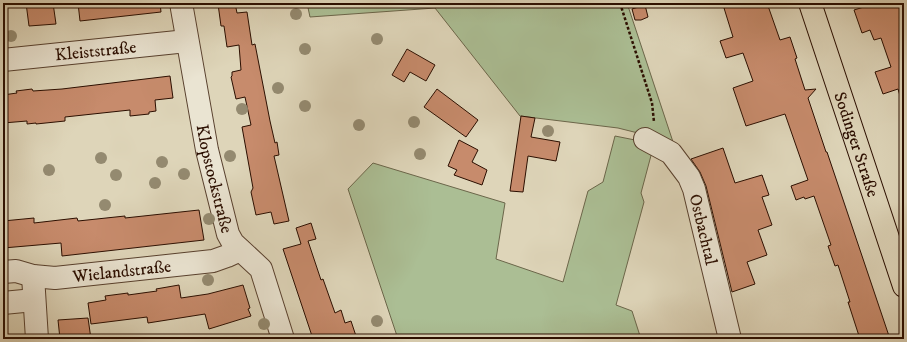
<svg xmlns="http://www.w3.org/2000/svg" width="907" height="342" viewBox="0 0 907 342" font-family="'IM FELL DW Pica',serif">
  <rect width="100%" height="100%" fill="#ded5b9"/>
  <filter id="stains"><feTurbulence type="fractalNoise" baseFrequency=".005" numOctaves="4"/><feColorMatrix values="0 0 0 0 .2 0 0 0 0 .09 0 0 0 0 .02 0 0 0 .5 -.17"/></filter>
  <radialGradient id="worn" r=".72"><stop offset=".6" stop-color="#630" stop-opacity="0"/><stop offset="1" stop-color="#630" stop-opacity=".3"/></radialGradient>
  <g fill="#abbe94" stroke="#6b664a">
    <polygon points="307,3 627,3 678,157 646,135 618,128 520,116 435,8 310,17"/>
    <polygon points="615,136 640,141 653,148 641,193 644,202 616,305 632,311 641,339 398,339 348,189 373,163 505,203 496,259 563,282 588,191 603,182"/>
  </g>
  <g fill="#c78b6c" stroke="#2b0e00">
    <polygon points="26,3 53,3 56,24 29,26"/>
    <polygon points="78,3 160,3 161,12 80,21"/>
    <polygon points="228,3 235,3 237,13 247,12 252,45 255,44 270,121 275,143 277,142 279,155 274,156 289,221 274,224 271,212 256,215 251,192 253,188 242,127 251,125 245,97 236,99 231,77 232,76 232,72 241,70 239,45 227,47 224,26 221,26 218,4"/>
    <polygon points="739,3 767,3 780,40 790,37 797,58 795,59 805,90 816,89 808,98 826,152 827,152 890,339 860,339 848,302 850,302 838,265 835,266 828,246 831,245 814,196 805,199 804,197 796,200 791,186 808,180 785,114 746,126 733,88 753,81 743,53 726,58 720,41 733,37 724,8"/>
    <polygon points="877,3 904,3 904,98 901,99 898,89 883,94 875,72 891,67 881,38 874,40 870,30 862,33 854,10"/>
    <polygon points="645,5 648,17 641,20 635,20 632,9"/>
    <polygon points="407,49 435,65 426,81 410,72 404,82 392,75"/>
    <polygon points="170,76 173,98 155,100 156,111 149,112 149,114 130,116 130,110 65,117 65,121 36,124 36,123 27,124 27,121 3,123 3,95 17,93 16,91 32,89 33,91 62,89"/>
    <polygon points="437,89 478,120 466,137 424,107"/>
    <polygon points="521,116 535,118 531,137 560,142 556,161 528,156 523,192 510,191"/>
    <polygon points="459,140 478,150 472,162 487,170 482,185 454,175 457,170 448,166"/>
    <polygon points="723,148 735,183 762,175 769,195 762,197 772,225 758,230 767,255 747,262 755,284 732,292 706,186 700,172 691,159"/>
    <polygon points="199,210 204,240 62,256 61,243 3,248 3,221 34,218 34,223 77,218 78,221 125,216 125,218"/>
    <polygon points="311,223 316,239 308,241 321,280 323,279 335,313 341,310 345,323 351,321 357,339 313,339 283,249 301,244 296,228"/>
    <polygon points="179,285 181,298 208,294 243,285 250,308 248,309 251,316 209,329 205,314 148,323 147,317 91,324 88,303 106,300 105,296 128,293 128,295 157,291 156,289"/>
    <polygon points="88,318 91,339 60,339 58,320"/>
  </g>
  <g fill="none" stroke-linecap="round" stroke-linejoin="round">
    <defs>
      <g id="minor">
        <path id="s1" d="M181,3L207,150L228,234L233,243L261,269L283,339"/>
        <path id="s2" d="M3,60L187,41"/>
        <path id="s3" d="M645,139L671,153L689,177L694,189L730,339"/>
        <path id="s4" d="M3,272L16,271L33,276L55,278L213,261L227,256L240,250"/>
        <polyline points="33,276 37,339"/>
        <polyline points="3,303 34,300"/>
      </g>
      <g id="major">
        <path id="s5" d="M810,3L904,286"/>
      </g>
    </defs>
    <use href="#minor" stroke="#58402e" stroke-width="24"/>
    <use href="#major" stroke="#2b0e00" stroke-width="24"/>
    <polyline stroke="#2b0e00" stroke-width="2.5" stroke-dasharray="3 2" stroke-linecap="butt" points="620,3 652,103 654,122"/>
    <use href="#minor" stroke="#eae4d2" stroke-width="22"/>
    <use href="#major" stroke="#ded5b9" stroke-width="22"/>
  </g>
  <g fill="#948a70">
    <circle cx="296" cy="14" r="6"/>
    <circle cx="11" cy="36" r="6"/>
    <circle cx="377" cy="39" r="6"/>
    <circle cx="305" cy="49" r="6"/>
    <circle cx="278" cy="88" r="6"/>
    <circle cx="305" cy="106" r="6"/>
    <circle cx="242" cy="109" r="6"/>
    <circle cx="414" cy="122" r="6"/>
    <circle cx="359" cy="125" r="6"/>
    <circle cx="548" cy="131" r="6"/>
    <circle cx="420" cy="154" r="6"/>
    <circle cx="230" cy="156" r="6"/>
    <circle cx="101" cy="158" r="6"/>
    <circle cx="162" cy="162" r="6"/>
    <circle cx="49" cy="170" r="6"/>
    <circle cx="184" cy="174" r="6"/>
    <circle cx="116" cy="175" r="6"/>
    <circle cx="155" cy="183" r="6"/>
    <circle cx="105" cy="205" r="6"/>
    <circle cx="209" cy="219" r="6"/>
    <circle cx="208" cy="280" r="6"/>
    <circle cx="377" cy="321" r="6"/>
    <circle cx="264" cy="324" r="6"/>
  </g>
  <g text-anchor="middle" stroke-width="3" stroke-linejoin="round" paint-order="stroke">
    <g font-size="17" fill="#2b0e00" stroke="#eae4d2">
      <text dy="6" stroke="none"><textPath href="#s2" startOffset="93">Kleiststraße</textPath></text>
      <text dy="6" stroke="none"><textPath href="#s5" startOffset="149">Sodinger Straße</textPath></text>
      <text dy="6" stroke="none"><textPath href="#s1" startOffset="179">Klopstockstraße</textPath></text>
      <text dy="6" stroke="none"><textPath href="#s3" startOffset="114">Ostbachtal</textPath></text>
      <text dy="6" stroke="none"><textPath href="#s4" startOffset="120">Wielandstraße</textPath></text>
    </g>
  </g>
  <rect width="907" height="342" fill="none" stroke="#ded5b9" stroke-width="16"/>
  <rect x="4" y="4" width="899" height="334" fill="none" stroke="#2b0e00" stroke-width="2"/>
  <rect x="8" y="8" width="891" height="326" fill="none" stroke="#2b0e00"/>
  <rect width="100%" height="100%" filter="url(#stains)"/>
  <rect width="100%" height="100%" fill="url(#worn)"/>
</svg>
